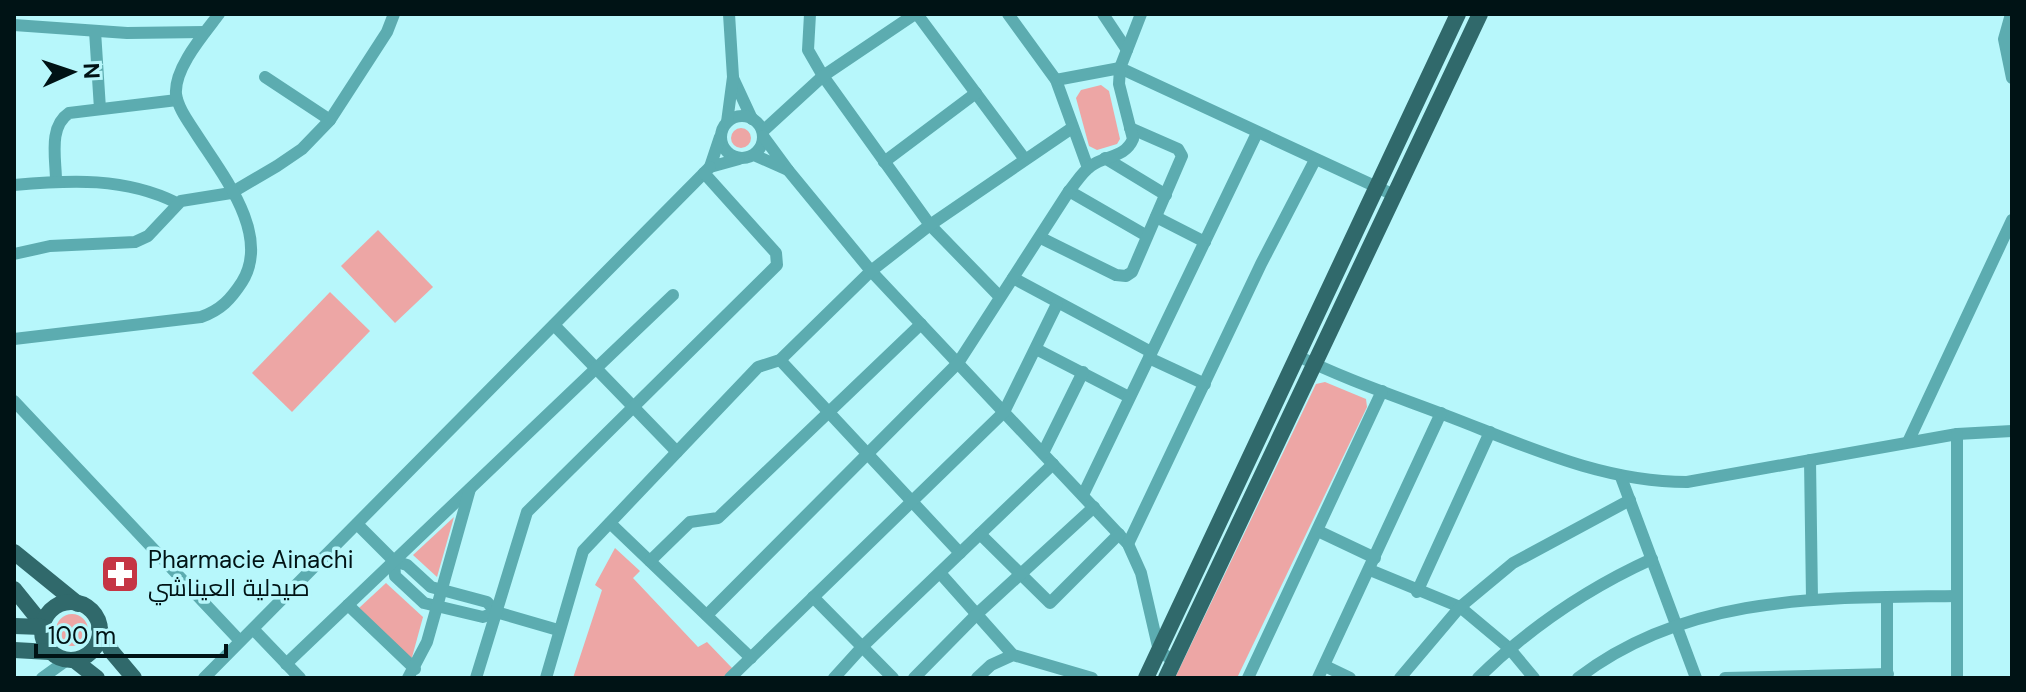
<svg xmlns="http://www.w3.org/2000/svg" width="2026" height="692" viewBox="0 0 2026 692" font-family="'DM Sans',Cairo,sans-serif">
  <rect width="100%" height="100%" fill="#b7f7fb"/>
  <g fill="#eda6a5">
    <polygon points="1101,85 1109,91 1120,139 1117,144 1097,150 1089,146 1076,98 1081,90"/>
    <circle cx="741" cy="138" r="10"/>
    <polygon points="378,230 433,287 395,323 341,266"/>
    <polygon points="330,292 370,331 292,412 252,373"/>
    <polygon points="1325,382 1366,399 1367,407 1237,678 1175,678 1316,384"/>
    <polygon points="454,517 437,577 413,555"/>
    <polygon points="615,548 640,571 633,578 698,647 707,642 733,669 722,678 573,678 602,590 595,585"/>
    <polygon points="386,583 423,617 411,661 359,608"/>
    <circle cx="72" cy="630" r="16"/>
  </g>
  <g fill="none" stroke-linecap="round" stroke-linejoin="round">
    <g stroke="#5cacb0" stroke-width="12">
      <polyline points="810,14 808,50 823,76 930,225 1000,297"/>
      <polyline points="917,14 1024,158"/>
      <polyline points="1008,14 1056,80 1088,168"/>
      <polyline points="1103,14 1127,50"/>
      <polyline points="1141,14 1120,68 1394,195"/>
      <polyline points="2011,14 2004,39 2012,78"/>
      <polyline points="14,25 127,33 205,32"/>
      <polyline points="95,31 100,109"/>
      <polyline points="265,77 330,120"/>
      <polyline points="733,78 752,119"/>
      <circle cx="742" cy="137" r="21"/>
      <polyline points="727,122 733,77 729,14"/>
      <polyline points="763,131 823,76 915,14"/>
      <polyline points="720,137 710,167 739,159"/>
      <polyline points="754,155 788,170 763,136"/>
      <polyline points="1105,158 1166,195"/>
      <polyline points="884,162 976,93"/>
      <polyline points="788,170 871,271 1128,544 1141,573 1159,651 1174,661"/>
      <path d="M56,181C56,159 48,127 69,113L177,100"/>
      <path d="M14,185C70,180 125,177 177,203"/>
      <polyline points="1069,191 1147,236"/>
      <polyline points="1156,217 1205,242"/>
      <polyline points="1041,238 1116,275 1126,276 1132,272 1182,156 1178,149 1130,128"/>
      <polyline points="14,254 50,246 135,242 148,236 181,201 231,193 277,166 302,149 330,120 387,32 394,14"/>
      <polyline points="1013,278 1151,352"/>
      <polyline points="554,325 677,452"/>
      <path d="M14,339L201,317C221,310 231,299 242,282C272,234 221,173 195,132C188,121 178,108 176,94C174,68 204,34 219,14"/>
      <polyline points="1036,349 1129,397"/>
      <path d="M1296,355C1344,379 1395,396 1445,415C1524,445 1601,482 1687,482L1957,434L2012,431"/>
      <polyline points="1149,358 1205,384"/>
      <polyline points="780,360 960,553"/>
      <polyline points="14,401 240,641"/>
      <polyline points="1908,442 2012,220"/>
      <polyline points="1043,453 1083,372"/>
      <polyline points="1810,460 1812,599"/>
      <polyline points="1621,477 1696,678"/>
      <polyline points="1083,495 1257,133"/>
      <polyline points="610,523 751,658"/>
      <polyline points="357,524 394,561 407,565 431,587 487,602 496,612"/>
      <polyline points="1318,531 1375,558"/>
      <polyline points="980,534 1050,603 1119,534"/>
      <polyline points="1128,544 1261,264 1315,160"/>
      <polyline points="394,561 395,576 424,603 483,617 496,612 558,630"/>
      <polyline points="650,561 690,522 718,518 921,324"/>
      <polyline points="1370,570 1460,607 1509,648 1534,678"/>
      <polyline points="940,573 1013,655"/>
      <polyline points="1417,592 1490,432"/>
      <polyline points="813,597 893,678"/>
      <polyline points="1887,597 1887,678"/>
      <polyline points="348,605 415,669"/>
      <path d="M707,615L958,363L1069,191C1076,183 1082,172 1091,166C1106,155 1125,158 1133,139L1119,84L1120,68L1056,80"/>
      <polyline points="253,629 300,678"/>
      <polyline points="286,664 673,295"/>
      <polyline points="1325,666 1350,678"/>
      <polyline points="42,678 67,660"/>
      <polyline points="204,678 710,167"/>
      <polyline points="408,678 427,642 470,489"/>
      <polyline points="476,678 527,512 777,265 776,253 704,173"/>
      <polyline points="546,678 583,551 677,452 758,367 780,360 871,271 930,225 1072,128"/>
      <polyline points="730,678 1004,412 1057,304"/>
      <polyline points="834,678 863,646 1053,464"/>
      <polyline points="914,678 978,613 1094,507"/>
      <polyline points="977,678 991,665 1013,655 1092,678"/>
      <polyline points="1248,678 1382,391"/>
      <polyline points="1318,678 1441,413"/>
      <polyline points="1400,678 1460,607 1513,563 1630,500"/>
      <path d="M1478,678C1530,627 1586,589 1652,559"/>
      <path d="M1578,678C1689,593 1825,598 1957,596"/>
      <polyline points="1725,678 1888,674"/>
      <polyline points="1957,678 1957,434"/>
    </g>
    <g stroke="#30696b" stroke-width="16">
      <polyline points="14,552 78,604"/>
      <polyline points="14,589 43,625"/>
      <circle cx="71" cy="631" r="29"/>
      <polyline points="14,626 42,627"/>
      <polyline points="99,628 112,652 134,678"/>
      <polyline points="14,650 50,652"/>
      <polyline points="74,660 97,678"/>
      <polyline points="1146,678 1458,14"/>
      <polyline points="1166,678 1480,14"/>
    </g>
  </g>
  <defs>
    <symbol id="pharmacy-square" viewBox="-11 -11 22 22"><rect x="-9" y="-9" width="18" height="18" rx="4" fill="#c53544" stroke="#b7f7fb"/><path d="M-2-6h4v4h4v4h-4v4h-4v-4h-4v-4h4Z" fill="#fff"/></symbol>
  </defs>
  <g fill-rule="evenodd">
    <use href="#pharmacy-square" x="98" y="552" width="44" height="44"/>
  </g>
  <g text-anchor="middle" stroke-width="7" stroke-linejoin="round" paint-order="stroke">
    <g font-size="24" fill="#001315" stroke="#b7f7fb" text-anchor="start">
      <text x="148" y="568">Pharmacie Ainachi<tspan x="148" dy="28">صيدلية العيناشي</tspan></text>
    </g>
  </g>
  <rect width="2026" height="692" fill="none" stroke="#001315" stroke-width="32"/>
  <g transform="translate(72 72) rotate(87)" stroke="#b7f7fb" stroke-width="6" paint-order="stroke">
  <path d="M0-6L14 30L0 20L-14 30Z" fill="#001315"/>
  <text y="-12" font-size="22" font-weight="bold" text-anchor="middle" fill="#001315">N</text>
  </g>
  <path d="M36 644v12h190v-12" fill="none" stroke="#001315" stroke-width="4"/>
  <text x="48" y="644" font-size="24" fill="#001315" stroke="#b7f7fb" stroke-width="6" paint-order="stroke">100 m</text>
</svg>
